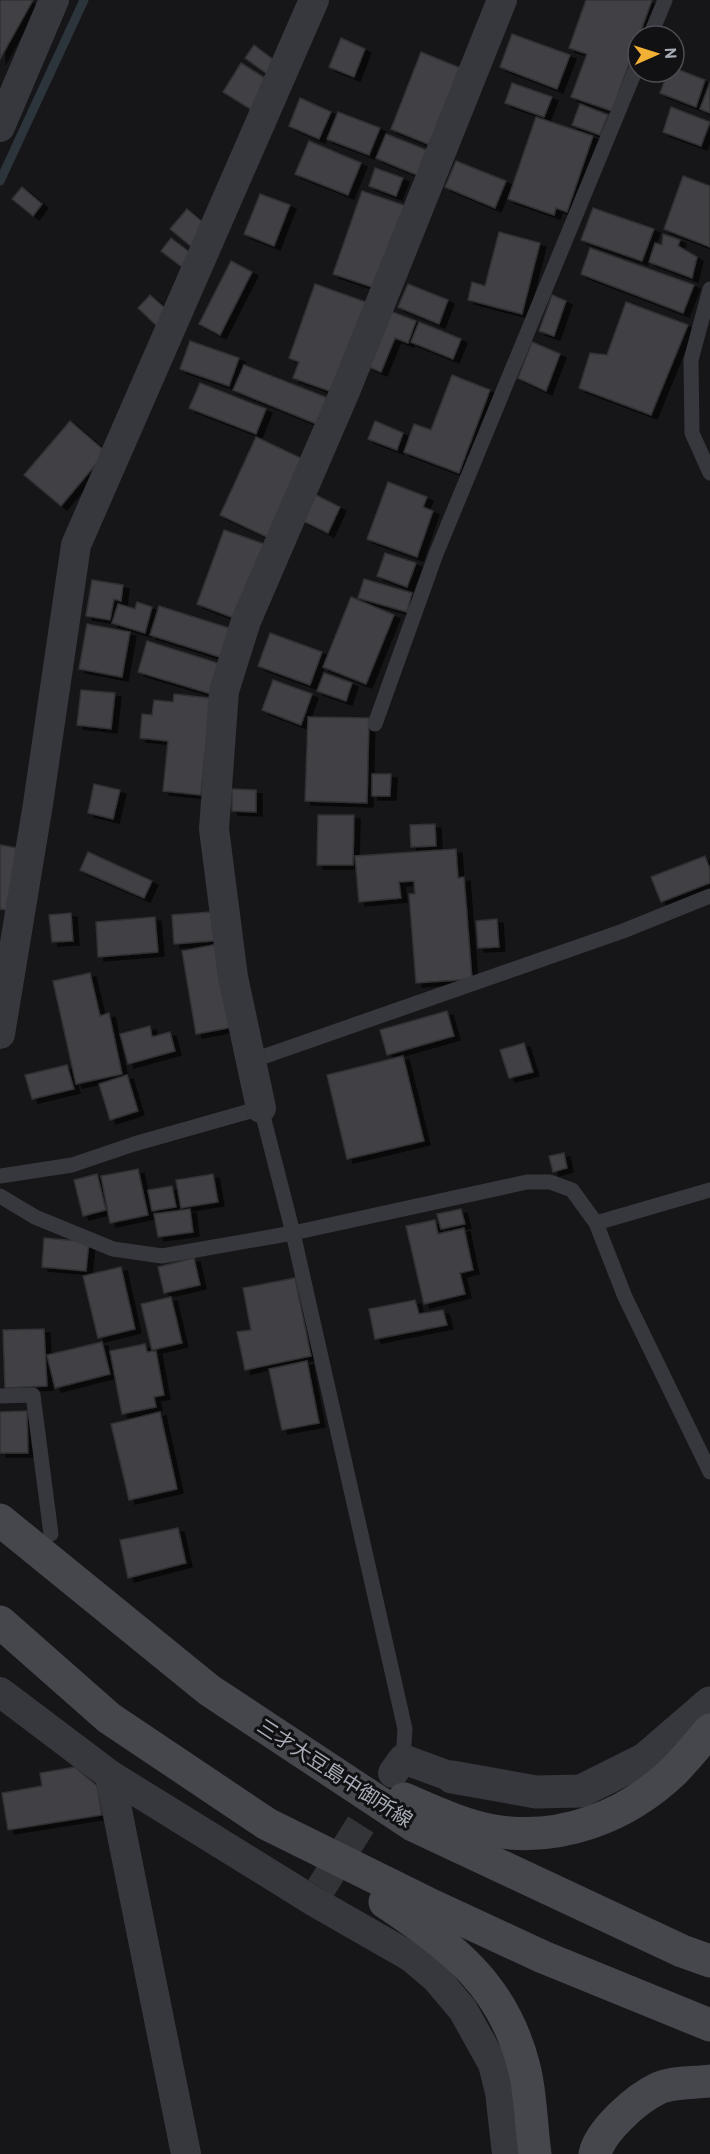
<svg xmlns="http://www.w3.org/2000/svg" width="710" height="2154" viewBox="0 0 710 2154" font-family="Overpass,'Noto Sans JP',sans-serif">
  <defs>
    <filter id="shadow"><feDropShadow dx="6" dy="4" stdDeviation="0" flood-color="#0009"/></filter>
  </defs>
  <rect width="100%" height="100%" fill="#161618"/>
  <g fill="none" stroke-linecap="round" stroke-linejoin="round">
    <polyline stroke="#2c353c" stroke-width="9" points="0,181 84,0"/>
  </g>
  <g fill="#404145" stroke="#303034" stroke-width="1.5" filter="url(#shadow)">
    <polygon points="0,0 33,0 0,59"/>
    <polygon points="586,0 652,0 612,111 571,97 587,54 569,48"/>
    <polygon points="512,34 570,55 557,89 500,67"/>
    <polygon points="341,38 365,49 354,77 329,67"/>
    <polygon points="254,45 282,66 274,79 245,58"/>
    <polygon points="421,52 465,70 435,147 391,129"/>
    <polygon points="241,63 273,83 255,112 223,92"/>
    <polygon points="674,68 705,80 696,107 660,93 668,72 674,72"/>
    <polygon points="710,82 710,113 700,109"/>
    <polygon points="512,83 552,97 544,117 505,103"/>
    <polygon points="300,98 331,112 319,139 289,126"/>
    <polygon points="580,104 608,115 600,135 572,125"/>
    <polygon points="671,107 710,122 701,146 663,132"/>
    <polygon points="338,112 380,128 369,155 327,139"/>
    <polygon points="536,117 593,136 567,212 556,208 554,215 508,199"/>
    <polygon points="386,134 434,153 424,178 376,158"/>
    <polygon points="309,141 361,163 348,195 295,174"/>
    <polygon points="456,161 506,181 495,208 445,187"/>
    <polygon points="375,168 403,178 396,196 369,186"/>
    <polygon points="683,176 710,186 710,247 664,229"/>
    <polygon points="22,187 42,204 33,216 12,199"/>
    <polygon points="362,191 409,207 381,290 333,274"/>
    <polygon points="260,194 290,205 274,246 244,234"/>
    <polygon points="593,208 654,229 642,261 581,240"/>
    <polygon points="187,209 210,228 193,248 170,229"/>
    <polygon points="499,232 540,243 522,314 468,300 472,282 485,286"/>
    <polygon points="663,234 680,240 678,246 697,257 692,278 649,262 655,243 662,245"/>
    <polygon points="171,238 196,257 186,270 161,251"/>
    <polygon points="590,248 694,285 683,313 581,274"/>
    <polygon points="231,261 252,272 220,335 199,324"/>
    <polygon points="315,284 371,304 338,394 293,378 299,362 289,358"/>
    <polygon points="408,284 448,300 439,324 398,307"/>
    <polygon points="150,295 173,315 160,329 138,308"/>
    <polygon points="552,295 566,301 554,336 539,331"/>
    <polygon points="626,302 688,325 651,415 579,388 590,353 607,355"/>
    <polygon points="390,311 416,321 408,343 395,338 381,372 367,366"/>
    <polygon points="419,322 461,339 453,359 411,342"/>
    <polygon points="190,341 239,358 229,386 180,369"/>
    <polygon points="532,342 560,354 546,391 518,378"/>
    <polygon points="244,365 330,399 319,425 233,390"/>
    <polygon points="452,375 490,390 459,473 404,452 414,424 431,430"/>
    <polygon points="200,383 266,409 256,434 189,408"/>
    <polygon points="70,421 106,452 61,506 24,475"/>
    <polygon points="375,421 403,433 397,450 368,439"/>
    <polygon points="256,437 305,460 269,538 220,515"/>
    <polygon points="388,482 427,497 423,507 433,511 417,557 367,539"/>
    <polygon points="314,494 340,507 328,533 301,520"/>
    <polygon points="224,530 267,545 239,620 197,604"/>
    <polygon points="385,553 416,563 407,587 377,576"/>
    <polygon points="364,579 412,593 407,612 358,598"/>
    <polygon points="92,580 123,585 121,601 114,599 110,620 86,616"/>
    <polygon points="351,597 394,615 366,684 323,667"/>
    <polygon points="137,602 152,607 145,633 112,623 118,604 135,609"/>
    <polygon points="159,606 232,629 223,658 150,635"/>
    <polygon points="87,624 130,632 122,677 79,669"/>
    <polygon points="270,633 322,652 310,685 258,666"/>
    <polygon points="147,641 227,666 218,696 138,672"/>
    <polygon points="324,673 352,683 346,701 317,691"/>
    <polygon points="273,680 312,694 301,725 262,710"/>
    <polygon points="81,690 115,693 111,729 77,725"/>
    <polygon points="174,694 217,699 205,753 201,795 163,791 168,741 140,738 142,714 152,715 154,700 173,702"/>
    <polygon points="308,717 369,718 367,803 305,801"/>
    <polygon points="372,774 391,774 390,796 372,796"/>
    <polygon points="94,784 120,790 113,819 88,813"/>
    <polygon points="232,789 256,790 256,812 232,811"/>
    <polygon points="318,815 354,815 353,865 317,865"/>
    <polygon points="435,824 436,846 411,847 410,825"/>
    <polygon points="0,845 24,849 14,911 0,909"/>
    <polygon points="456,849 458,878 464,877 472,979 416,983 409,894 415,894 414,881 399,882 401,898 359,902 355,856"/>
    <polygon points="88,852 152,881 144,898 80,870"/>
    <polygon points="705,856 710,869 710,883 661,902 651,877"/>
    <polygon points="222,911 224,940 174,944 172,915"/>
    <polygon points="71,913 73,941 52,942 49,915"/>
    <polygon points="155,917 158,952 98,957 96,922"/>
    <polygon points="497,919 499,947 478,948 476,921"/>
    <polygon points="224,943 239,1026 196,1034 182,951"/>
    <polygon points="90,973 100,1016 109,1013 122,1074 76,1084 53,981"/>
    <polygon points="447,1011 454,1036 387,1055 380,1030"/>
    <polygon points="150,1026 152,1037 170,1032 175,1051 128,1064 120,1034"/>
    <polygon points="524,1043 533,1072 509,1078 500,1050"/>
    <polygon points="403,1056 424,1141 347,1159 327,1075"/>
    <polygon points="67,1065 74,1089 32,1099 25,1075"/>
    <polygon points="127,1075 138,1111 110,1120 99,1084"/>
    <polygon points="564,1153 567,1168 553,1172 549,1156"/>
    <polygon points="138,1169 148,1215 110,1223 101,1176"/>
    <polygon points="97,1174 106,1210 83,1216 74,1180"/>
    <polygon points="213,1174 218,1202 181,1208 176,1180"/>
    <polygon points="172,1186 176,1207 152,1211 148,1190"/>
    <polygon points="190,1209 193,1232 158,1237 154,1214"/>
    <polygon points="461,1209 465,1224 441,1229 437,1214"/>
    <polygon points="435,1220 438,1234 464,1228 473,1270 460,1273 465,1294 424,1304 406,1226"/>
    <polygon points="44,1238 89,1242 86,1271 42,1267"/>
    <polygon points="194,1258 200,1285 164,1293 158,1267"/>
    <polygon points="121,1267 135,1329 98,1338 83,1276"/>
    <polygon points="295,1278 311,1356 245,1370 237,1332 251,1330 243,1288"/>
    <polygon points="171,1297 182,1343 152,1350 141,1304"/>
    <polygon points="415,1300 419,1314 443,1310 447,1325 375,1339 369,1309"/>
    <polygon points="44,1329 47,1386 5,1388 3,1330"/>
    <polygon points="102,1342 110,1374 55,1388 47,1355"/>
    <polygon points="145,1344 147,1352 156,1351 164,1395 154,1397 156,1407 122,1414 110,1351"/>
    <polygon points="307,1361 319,1423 282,1430 269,1369"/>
    <polygon points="27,1411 28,1453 0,1453 0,1412"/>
    <polygon points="160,1412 177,1489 129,1500 111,1424"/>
    <polygon points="178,1528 186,1563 128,1578 120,1540"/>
    <polygon points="75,1767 97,1786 102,1815 8,1830 2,1793 42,1786 40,1773"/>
  </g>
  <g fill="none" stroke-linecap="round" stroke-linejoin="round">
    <polyline stroke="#333438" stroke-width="30" stroke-dasharray="30 15" stroke-linecap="butt" points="321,1888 393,1773"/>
    <g stroke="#37383d" stroke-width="15">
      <polyline points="650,36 665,0"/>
      <polyline points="710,289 691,360 692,433 710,473"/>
      <polyline points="375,724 436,554 638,64"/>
      <polyline points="251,1061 623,931 710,896"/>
      <polyline points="0,1176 72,1165 134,1144 261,1108 293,1233 405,1729 403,1759"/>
      <polyline points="0,1196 35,1217 113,1249 162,1256 293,1233 527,1182 550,1182 572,1190 596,1223 625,1297 710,1472"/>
      <polyline points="596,1223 710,1190"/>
      <polyline points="0,1396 33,1395 51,1534"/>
    </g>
    <g stroke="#37383d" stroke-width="30">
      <polyline points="0,127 54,0"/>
      <polyline points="0,1034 38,804 76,545 314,0"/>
      <polyline points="261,1108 233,977 214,829 224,691 246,621 346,389 502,0"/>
      <polyline points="0,1692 110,1775 315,1902 411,1957 436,1978 463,2010 493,2064 500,2092 507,2154"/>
      <polyline points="393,1773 403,1759 452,1777"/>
      <polyline points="110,1775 186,2154"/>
    </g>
    <polyline stroke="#37383d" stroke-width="33" points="452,1777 536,1792 581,1791 645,1759 710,1703"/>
    <g stroke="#45474d" stroke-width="33">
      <polyline points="0,1520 209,1690 413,1825 682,1951 710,1961"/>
      <polyline points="0,1622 109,1718 267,1824 433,1906 543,1957 710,2025"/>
      <path d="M404,1799C432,1811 464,1826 494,1831C560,1842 626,1817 674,1771C687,1758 698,1744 710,1730"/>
      <path d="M385,1902C452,1947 503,1984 524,2067C531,2094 531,2126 535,2154"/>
      <path d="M595,2154C600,2131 637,2098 659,2088C673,2082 695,2083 710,2081"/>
    </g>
  </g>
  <g text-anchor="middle" stroke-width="6" stroke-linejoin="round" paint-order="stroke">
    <g font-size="20" fill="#a8adb8" stroke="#111113">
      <text transform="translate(335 1773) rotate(33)" y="7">三才大豆島中御所線</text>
    </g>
  </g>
  <g transform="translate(656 54) rotate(87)"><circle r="28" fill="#111113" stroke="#4d4f55" stroke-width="1.5"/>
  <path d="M0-4.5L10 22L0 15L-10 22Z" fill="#f2b134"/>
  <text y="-9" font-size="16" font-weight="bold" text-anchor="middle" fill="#a8adb8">N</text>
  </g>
</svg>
